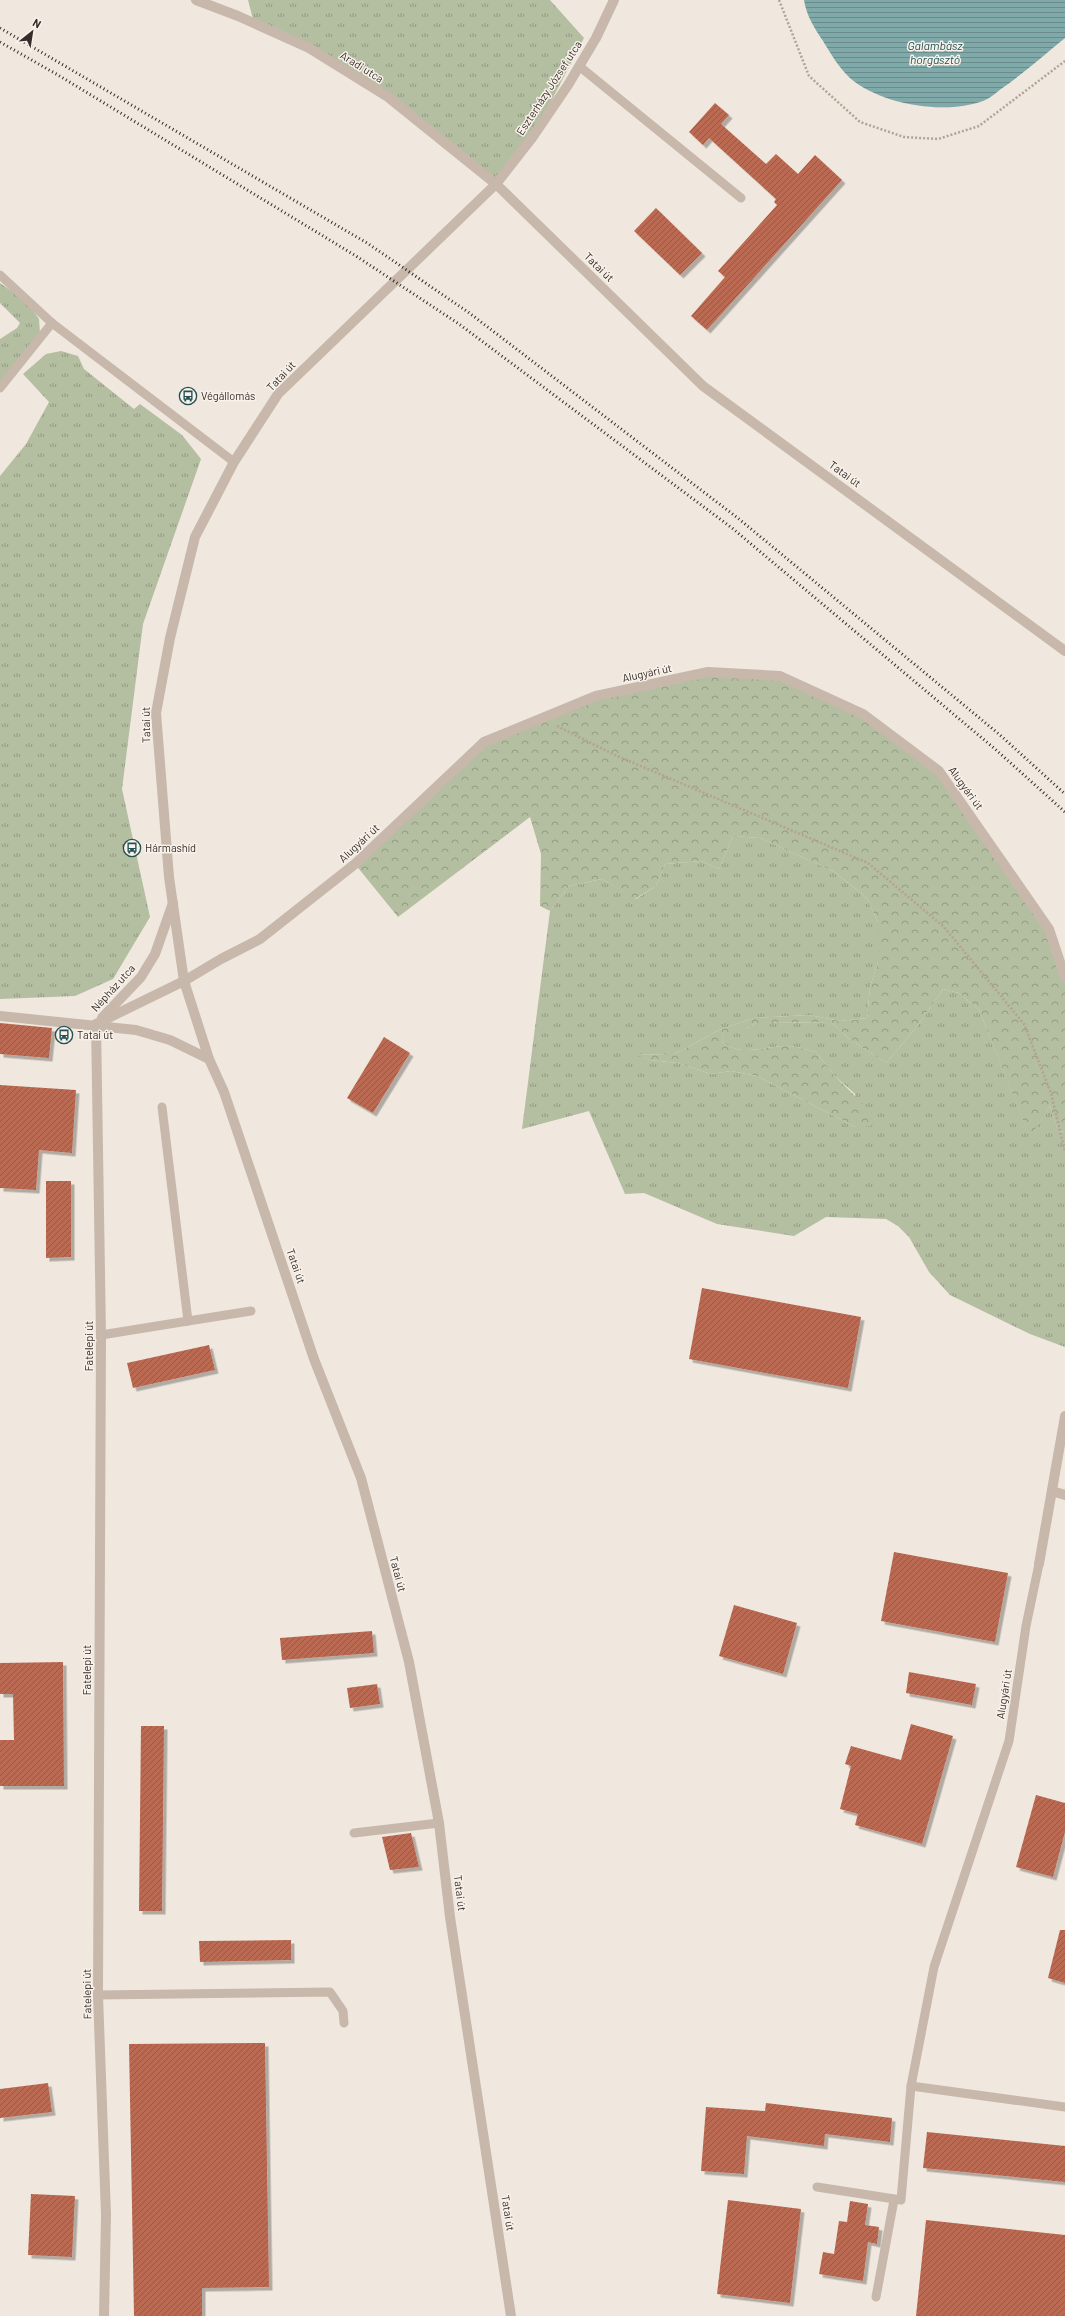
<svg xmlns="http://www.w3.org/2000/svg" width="1065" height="2316" viewBox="0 0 1065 2316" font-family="Barlow,sans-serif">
  <defs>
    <pattern id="grass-tufts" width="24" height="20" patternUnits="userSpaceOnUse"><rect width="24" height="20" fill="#b4bea0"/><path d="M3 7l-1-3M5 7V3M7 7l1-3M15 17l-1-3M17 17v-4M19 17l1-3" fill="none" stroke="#939b83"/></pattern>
    <pattern id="forest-crowns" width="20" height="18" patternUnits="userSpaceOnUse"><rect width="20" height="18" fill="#b4bea0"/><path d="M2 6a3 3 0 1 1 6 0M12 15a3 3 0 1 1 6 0" fill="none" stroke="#939b83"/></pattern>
    <pattern id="water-rules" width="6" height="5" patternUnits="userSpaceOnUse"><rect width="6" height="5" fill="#80a9aa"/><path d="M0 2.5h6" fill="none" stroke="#6a8a8b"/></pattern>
    <pattern id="building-hatch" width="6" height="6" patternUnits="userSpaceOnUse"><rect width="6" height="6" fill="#ba6b53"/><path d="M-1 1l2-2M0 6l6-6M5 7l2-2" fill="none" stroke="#985845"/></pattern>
    <filter id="shadow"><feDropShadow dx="3.5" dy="3.5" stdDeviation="0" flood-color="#0004"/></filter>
  </defs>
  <rect width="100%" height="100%" fill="#f0e8de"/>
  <g fill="url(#grass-tufts)">
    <polygon points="248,0 550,0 584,38 532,138 496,184 388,97 254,23"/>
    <polygon points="0,283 27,302 39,319 40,333 0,383 0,339 17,328 20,323 0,303"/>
    <polygon points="61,351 78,356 84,369 134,409 140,404 182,435 201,459 143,624 122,789 150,917 113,979 75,996 0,999 0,476 26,444 49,402 23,374 46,354"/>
    <path d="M733,836L760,838L833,871L866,897L878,922V962L870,987L867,1018L840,1021L809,1015L754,1018L719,1030L673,1055L636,1054L650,1060L678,1063L711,1074L731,1071L757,1076L855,1127V1094L835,1076L816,1052C807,1050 797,1046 788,1046C765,1045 743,1058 722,1042L724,1033L750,1027L756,1023L831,1022L848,1038L886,1063L918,1025L943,989L959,993L979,1010L1030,1136L1050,1106L1058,1131L1065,1132V1347L1030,1334L950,1295L929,1272L909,1237L898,1226L886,1219L826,1217L794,1236L717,1224L644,1193L625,1194L589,1111L522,1129L550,911L569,886L602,879L636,899L656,886L665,864L701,861L719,869Z"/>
  </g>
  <path fill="url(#forest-crowns)" d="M708,672L780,676L863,714L939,771L1049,929L1065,977V1132L1058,1131L1050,1106L1030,1137L979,1010L959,993L943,989L918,1025L886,1063L848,1038L831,1022L756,1023L750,1027L724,1034L722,1042C743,1058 765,1045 788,1046C797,1046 807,1050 816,1052L835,1076L876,1117L871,1126L855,1127L757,1076L731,1071L711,1074L678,1063L650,1060L634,1054L673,1055L719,1030L754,1018L809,1015L840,1021L867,1018L870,987L878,962V922L866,897L833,871L760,838L733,836L719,869L701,861L665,864L656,886L635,899L602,879L569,886L550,911L540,906L541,854L530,817L398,917L355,864L484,742L596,696Z"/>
  <path fill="url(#water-rules)" d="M804,0H1065V38C1044,55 1023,74 1001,89C996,93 989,99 983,101C945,115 881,105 850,78C839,68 831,54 823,41C815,29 806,15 804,0Z"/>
  <g fill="url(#building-hatch)" filter="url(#shadow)">
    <polygon points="715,103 729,115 721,124 766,164 776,154 798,174 815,155 842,180 707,330 691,316 725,277 718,271 777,205 774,202 776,199 709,138 703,145 689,132"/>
    <polygon points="656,208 702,253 680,275 634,231"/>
    <polygon points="0,1023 52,1028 49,1058 0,1054"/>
    <polygon points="384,1037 410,1053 373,1113 347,1098"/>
    <polygon points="0,1085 76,1090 72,1153 39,1150 36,1190 0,1188"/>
    <polygon points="46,1181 71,1181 71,1257 46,1258"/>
    <polygon points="702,1288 861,1317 848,1388 689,1359"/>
    <polygon points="209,1345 215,1370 133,1388 127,1363"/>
    <polygon points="894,1552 1008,1573 995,1642 881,1621"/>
    <polygon points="734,1605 797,1623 783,1674 719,1656"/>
    <polygon points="372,1631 374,1653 282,1660 280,1638"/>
    <polygon points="63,1662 64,1786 0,1786 0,1740 14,1740 13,1694 0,1694 0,1663"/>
    <polygon points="909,1672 976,1684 972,1705 906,1693"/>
    <polygon points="377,1684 380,1704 350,1708 347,1688"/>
    <polygon points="911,1724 953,1736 922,1844 855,1825 858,1814 840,1809 851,1766 845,1764 851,1746 901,1760"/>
    <polygon points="141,1726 164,1726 162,1911 139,1911"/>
    <polygon points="1036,1795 1065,1803 1065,1832 1053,1877 1016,1867"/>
    <polygon points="411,1833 419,1867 390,1870 382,1837"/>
    <polygon points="1060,1930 1065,1930 1065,1983 1048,1978"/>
    <polygon points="291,1940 291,1960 200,1962 199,1941"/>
    <polygon points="265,2043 269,2287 202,2288 202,2316 134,2316 129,2044"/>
    <polygon points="48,2083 52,2112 0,2118 0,2089"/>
    <polygon points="766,2103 892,2118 890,2142 825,2134 824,2146 747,2136 744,2174 701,2171 706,2107 765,2111"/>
    <polygon points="927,2132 1065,2146 1065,2182 923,2168"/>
    <polygon points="31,2194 75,2196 72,2257 28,2255"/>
    <polygon points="728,2200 801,2209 790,2303 717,2294"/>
    <polygon points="850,2201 868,2204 865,2225 879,2227 877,2244 868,2242 863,2281 819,2274 823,2252 834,2254 839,2221 847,2222"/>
    <polygon points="926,2220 1065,2235 1065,2316 916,2316"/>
  </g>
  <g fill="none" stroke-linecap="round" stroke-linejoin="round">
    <g stroke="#b3a296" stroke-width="2.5" stroke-dasharray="2 2" stroke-linecap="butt">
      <polyline points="779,0 809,76 860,122 904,137 938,139 979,126 1065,61"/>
      <polyline points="557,726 615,755 868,863 944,927 1024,1024 1051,1093 1065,1152"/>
    </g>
    <g stroke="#c7b8ab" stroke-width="9">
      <polyline points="579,66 741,198"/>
      <polyline points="0,275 52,323 234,462"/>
      <polyline points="0,388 52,323"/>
      <polyline points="188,1321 251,1311"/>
      <polyline points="101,1335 188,1321 162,1107"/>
      <polyline points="1039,1564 1026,1626 1009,1741 934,1967 911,2086 1065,2107"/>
      <polyline points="354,1833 439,1823"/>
      <polyline points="98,1995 330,1992 343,2011 344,2023"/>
      <polyline points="817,2187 901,2200 911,2086"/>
      <polyline points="876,2297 894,2200"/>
    </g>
    <g stroke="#c7b8ab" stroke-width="10">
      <polyline points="196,0 238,16 309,48 388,97 496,184 703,386 1065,651"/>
      <polyline points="0,1016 136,1030 170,1040 209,1059"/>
      <polyline points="102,1018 141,977 155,954 173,903"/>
      <polyline points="96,1024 101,1335 98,1995 106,2215 104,2316"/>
      <polyline points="96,1024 184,981 221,959 260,939 355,864 484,742 596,696 708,672 780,676 863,714 939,771 1049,929 1065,977"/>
      <polyline points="1052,1491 1065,1495"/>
      <polyline points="1039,1564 1065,1416"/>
      <polyline points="511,2316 450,1917 439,1823 409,1662 361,1478 314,1359 224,1092 209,1059 184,981 169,877 156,713 170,638 195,537 234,462 278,394 496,184 532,138 568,85 596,38 614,0"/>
    </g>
    <g stroke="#362d2a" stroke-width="3" stroke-dasharray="1 3" stroke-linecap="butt">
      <polyline points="0,28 367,243 468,312 739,519 1000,735 1065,794"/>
      <polyline points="0,42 58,75 356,256 459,324 732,528 995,749 1065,812"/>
    </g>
  </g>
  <defs>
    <symbol id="bus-ring" viewBox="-11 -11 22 22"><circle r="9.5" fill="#f8f2ea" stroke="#235153" stroke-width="1.5"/><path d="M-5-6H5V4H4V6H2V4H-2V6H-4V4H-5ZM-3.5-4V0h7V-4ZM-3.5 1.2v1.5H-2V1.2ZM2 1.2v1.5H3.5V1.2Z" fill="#235153"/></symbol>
  </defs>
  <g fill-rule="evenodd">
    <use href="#bus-ring" x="178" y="386" width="20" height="20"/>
    <use href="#bus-ring" x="122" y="838" width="20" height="20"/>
    <use href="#bus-ring" x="54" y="1025" width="20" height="20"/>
  </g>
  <g text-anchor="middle" stroke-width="3" stroke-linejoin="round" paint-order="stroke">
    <g font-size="11" fill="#362d2a" stroke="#f8f2ea">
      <text transform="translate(362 67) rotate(32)" y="4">Aradi utca</text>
      <text transform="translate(549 88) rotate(-57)" y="4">Eszterházy József utca</text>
      <text transform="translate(599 267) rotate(44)" y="4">Tatai út</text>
      <text transform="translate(281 376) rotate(-47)" y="4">Tatai út</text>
      <text transform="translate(845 474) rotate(36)" y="4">Tatai út</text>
      <text transform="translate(647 673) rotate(-12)" y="4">Alugyári út</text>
      <text transform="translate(146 725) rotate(-91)" y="4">Tatai út</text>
      <text transform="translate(966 788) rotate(54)" y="4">Alugyári út</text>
      <text transform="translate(359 843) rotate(-43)" y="4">Alugyári út</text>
      <text transform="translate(113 988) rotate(-48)" y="4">Népház utca</text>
      <text transform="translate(296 1266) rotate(71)" y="4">Tatai út</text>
      <text transform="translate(89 1346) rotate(-90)" y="4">Fatelepi út</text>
      <text transform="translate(398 1574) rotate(75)" y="4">Tatai út</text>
      <text transform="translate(87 1670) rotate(-90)" y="4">Fatelepi út</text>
      <text transform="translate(1004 1694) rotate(-81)" y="4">Alugyári út</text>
      <text transform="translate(460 1893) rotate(83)" y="4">Tatai út</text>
      <text transform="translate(87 1994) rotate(-91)" y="4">Fatelepi út</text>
      <text transform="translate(508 2213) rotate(81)" y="4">Tatai út</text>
    </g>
    <g font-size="11" fill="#362d2a" stroke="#f8f2ea" text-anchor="start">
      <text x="201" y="400">Végállomás</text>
      <text x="145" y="852">Hármashíd</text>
      <text x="77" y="1039">Tatai út</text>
    </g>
    <g font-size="12" font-style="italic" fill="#235153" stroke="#f8f2ea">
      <text x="935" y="50">Galambász<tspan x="935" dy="14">horgásztó</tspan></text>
    </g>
  </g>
  <g transform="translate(32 32) rotate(30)" stroke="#f8f2ea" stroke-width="3" paint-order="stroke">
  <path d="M0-3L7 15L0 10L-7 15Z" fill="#362d2a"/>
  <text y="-6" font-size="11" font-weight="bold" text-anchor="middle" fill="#362d2a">N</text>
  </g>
</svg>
